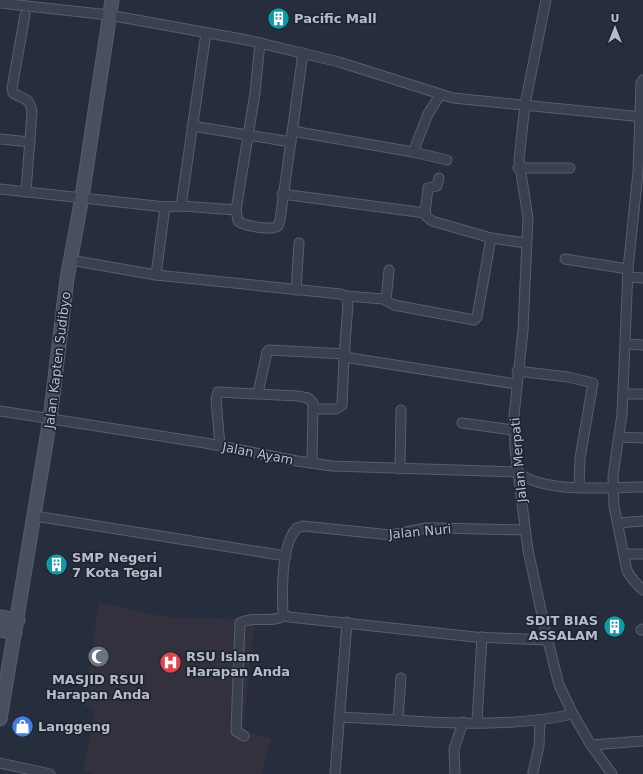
<svg xmlns="http://www.w3.org/2000/svg" width="643" height="774" viewBox="0 0 643 774" font-family="'DejaVu Sans',sans-serif">
  <rect width="100%" height="100%" fill="#262e3d"/>
  <polygon fill="#34313f" points="99,602 165,617 255,620 243,730 271,739 261,774 93,774 83,771 95,709 84,706"/>
  <g fill="none" stroke-linecap="round" stroke-linejoin="round">
    <defs>
      <g id="street">
        <polyline points="546,0 525,104 519,160 528,218 523,330 514,416 515,449 528,550 545,629 559,685 573,714 591,745 612,774"/>
        <polyline points="0,3 109,15 247,40 339,62 453,98 643,117"/>
        <path d="M25,15L12,88L13,93C24,100 30,97 32,112L26,192"/>
        <path d="M206,33L181,206L236,210L238,221C244,226 272,231 278,226L280,220L303,53"/>
        <polyline points="643,80 641,83 638,172 628,269 622,414 613,476 614,506 627,571 634,581 643,590"/>
        <polyline points="192,126 291,142"/>
        <polyline points="292,131 413,152 447,160"/>
        <polyline points="0,139 30,142"/>
        <polyline points="413,152 428,114 440,95"/>
        <polyline points="518,168 570,168"/>
        <polyline points="0,189 165,207 181,206"/>
        <polyline points="282,194 425,213 427,217 432,221 491,238 526,243"/>
        <polyline points="236,210 255,93 260,43"/>
        <polyline points="425,213 428,188 437,186 439,178"/>
        <polyline points="565,259 628,269"/>
        <polyline points="70,260 156,275 340,294 346,296 348,304 344,357 516,384"/>
        <polyline points="156,275 165,207"/>
        <polyline points="628,277 643,278"/>
        <polyline points="296,290 299,243"/>
        <polyline points="346,296 383,299 394,305 474,320 477,317 491,238"/>
        <polyline points="386,300 389,270"/>
        <polyline points="626,344 643,345"/>
        <polyline points="517,371 568,377 593,383 580,458 579,487"/>
        <polyline points="258,393 267,352 269,350 346,354"/>
        <polyline points="623,394 643,394"/>
        <polyline points="314,409 336,409 342,405 344,357"/>
        <path d="M0,411L205,443L297,461L332,466L518,472C542,494 611,487 643,487"/>
        <polyline points="462,423 513,430"/>
        <polyline points="619,437 643,438"/>
        <polyline points="220,446 216,399 218,392 297,396 308,398 313,403 312,463"/>
        <polyline points="400,469 401,410"/>
        <polyline points="35,516 286,556"/>
        <polyline points="618,523 643,521"/>
        <path d="M525,530L440,528H426L391,535L303,526L297,528C281,544 282,592 283,614L289,617L475,637L547,640"/>
        <polyline points="624,554 643,554"/>
        <polyline points="641,630 643,629"/>
        <path d="M339,717C416,720 497,731 573,714"/>
        <polyline points="398,719 401,678"/>
        <polyline points="477,722 482,637"/>
        <path d="M244,736L236,731L240,623C253,615 271,624 284,616"/>
        <polyline points="591,745 643,741"/>
        <polyline points="0,763 50,774"/>
        <polyline points="533,772 539,746 540,720"/>
        <polyline points="335,774 347,622"/>
        <polyline points="455,774 454,749 463,722"/>
      </g>
      <g id="secondary">
        <polyline points="0,617 18,620"/>
        <polyline points="0,630 15,633"/>
        <polyline points="0,719 50,419 67,279 82,197 112,0"/>
      </g>
    </defs>
    <use href="#street" stroke="#575e6b" stroke-width="11"/>
    <use href="#secondary" stroke="#575e6b" stroke-width="15"/>
    <use href="#street" stroke="#3a404d" stroke-width="9"/>
    <use href="#secondary" stroke="#484f60" stroke-width="13"/>
  </g>
  <defs>
    <symbol id="building-disc" viewBox="-11 -11 22 22"><circle r="9.5" fill="#0f9aa8" stroke="#1e2532"/><path d="M-4-6H4V6H1V3H-1V6H-4ZM-2.5-4.3h1.7v1.8h-1.7ZM.8-4.3h1.7v1.8H.8ZM-2.5-1h1.7V.8h-1.7ZM.8-1h1.7V.8H.8Z" fill="#fff"/></symbol>
    <symbol id="mosque-disc" viewBox="-11 -11 22 22"><circle r="9.5" fill="#6b7280" stroke="#1e2532"/><path d="M3.5-4.9A6 6 0 1 0 3.5 4.9A5 5 0 1 1 3.5-4.9Z" fill="#fff"/></symbol>
    <symbol id="hospital-disc" viewBox="-11 -11 22 22"><circle r="9.5" fill="#e0444e" stroke="#1e2532"/><path d="M-5-5h3v3.5h4V-5h3V5h-3V1.5h-4V5h-3Z" fill="#fff"/></symbol>
    <symbol id="shop-disc" viewBox="-11 -11 22 22"><circle r="9.5" fill="#3f7fe0" stroke="#1e2532"/><path d="M-5-2.5h2.3a2.7 3.5 0 0 1 5.4 0H5L5.5 6h-11ZM-1.5-2.5h3a1.5 2.3 0 0 0-3 0Z" fill="#fff"/></symbol>
  </defs>
  <g fill-rule="evenodd">
    <use href="#building-disc" x="266" y="6" width="25" height="25"/>
    <use href="#building-disc" x="44" y="552" width="25" height="25"/>
    <use href="#building-disc" x="602" y="614" width="25" height="25"/>
    <use href="#mosque-disc" x="86" y="644" width="25" height="25"/>
    <use href="#hospital-disc" x="158" y="650" width="25" height="25"/>
    <use href="#shop-disc" x="10" y="714" width="25" height="25"/>
  </g>
  <g text-anchor="middle" stroke-width="3.5" stroke-linejoin="round" paint-order="stroke">
    <g font-size="13" font-weight="bold" fill="#b6bcc8" stroke="#1e2532" text-anchor="start">
      <text x="294" y="23">Pacific Mall</text>
      <text x="72" y="562">SMP Negeri<tspan x="72" dy="15">7 Kota Tegal</tspan></text>
      <text x="598" y="625" text-anchor="end">SDIT BIAS<tspan x="598" dy="15">ASSALAM</tspan></text>
      <text x="186" y="661">RSU Islam<tspan x="186" dy="15">Harapan Anda</tspan></text>
      <text x="98" y="684" text-anchor="middle">MASJID RSUI<tspan x="98" dy="15">Harapan Anda</tspan></text>
      <text x="38" y="731">Langgeng</text>
    </g>
    <g font-size="13" fill="#b6bcc8" stroke="#1e2532">
      <text transform="translate(57 360) rotate(-83)" y="5">Jalan Kapten Sudibyo</text>
      <text transform="translate(258 453) rotate(11)" y="5">Jalan Ayam</text>
      <text transform="translate(518 460) rotate(-95)" y="5">Jalan Merpati</text>
      <text transform="translate(420 531) rotate(-5)" y="5">Jalan Nuri</text>
    </g>
  </g>
  <g transform="translate(615 28)" stroke="#1e2532" stroke-width="3" paint-order="stroke">
  <path d="M0-3L7 15L0 10L-7 15Z" fill="#b6bcc8"/>
  <text y="-6" font-size="11" font-weight="bold" text-anchor="middle" fill="#b6bcc8">U</text>
  </g>
</svg>
